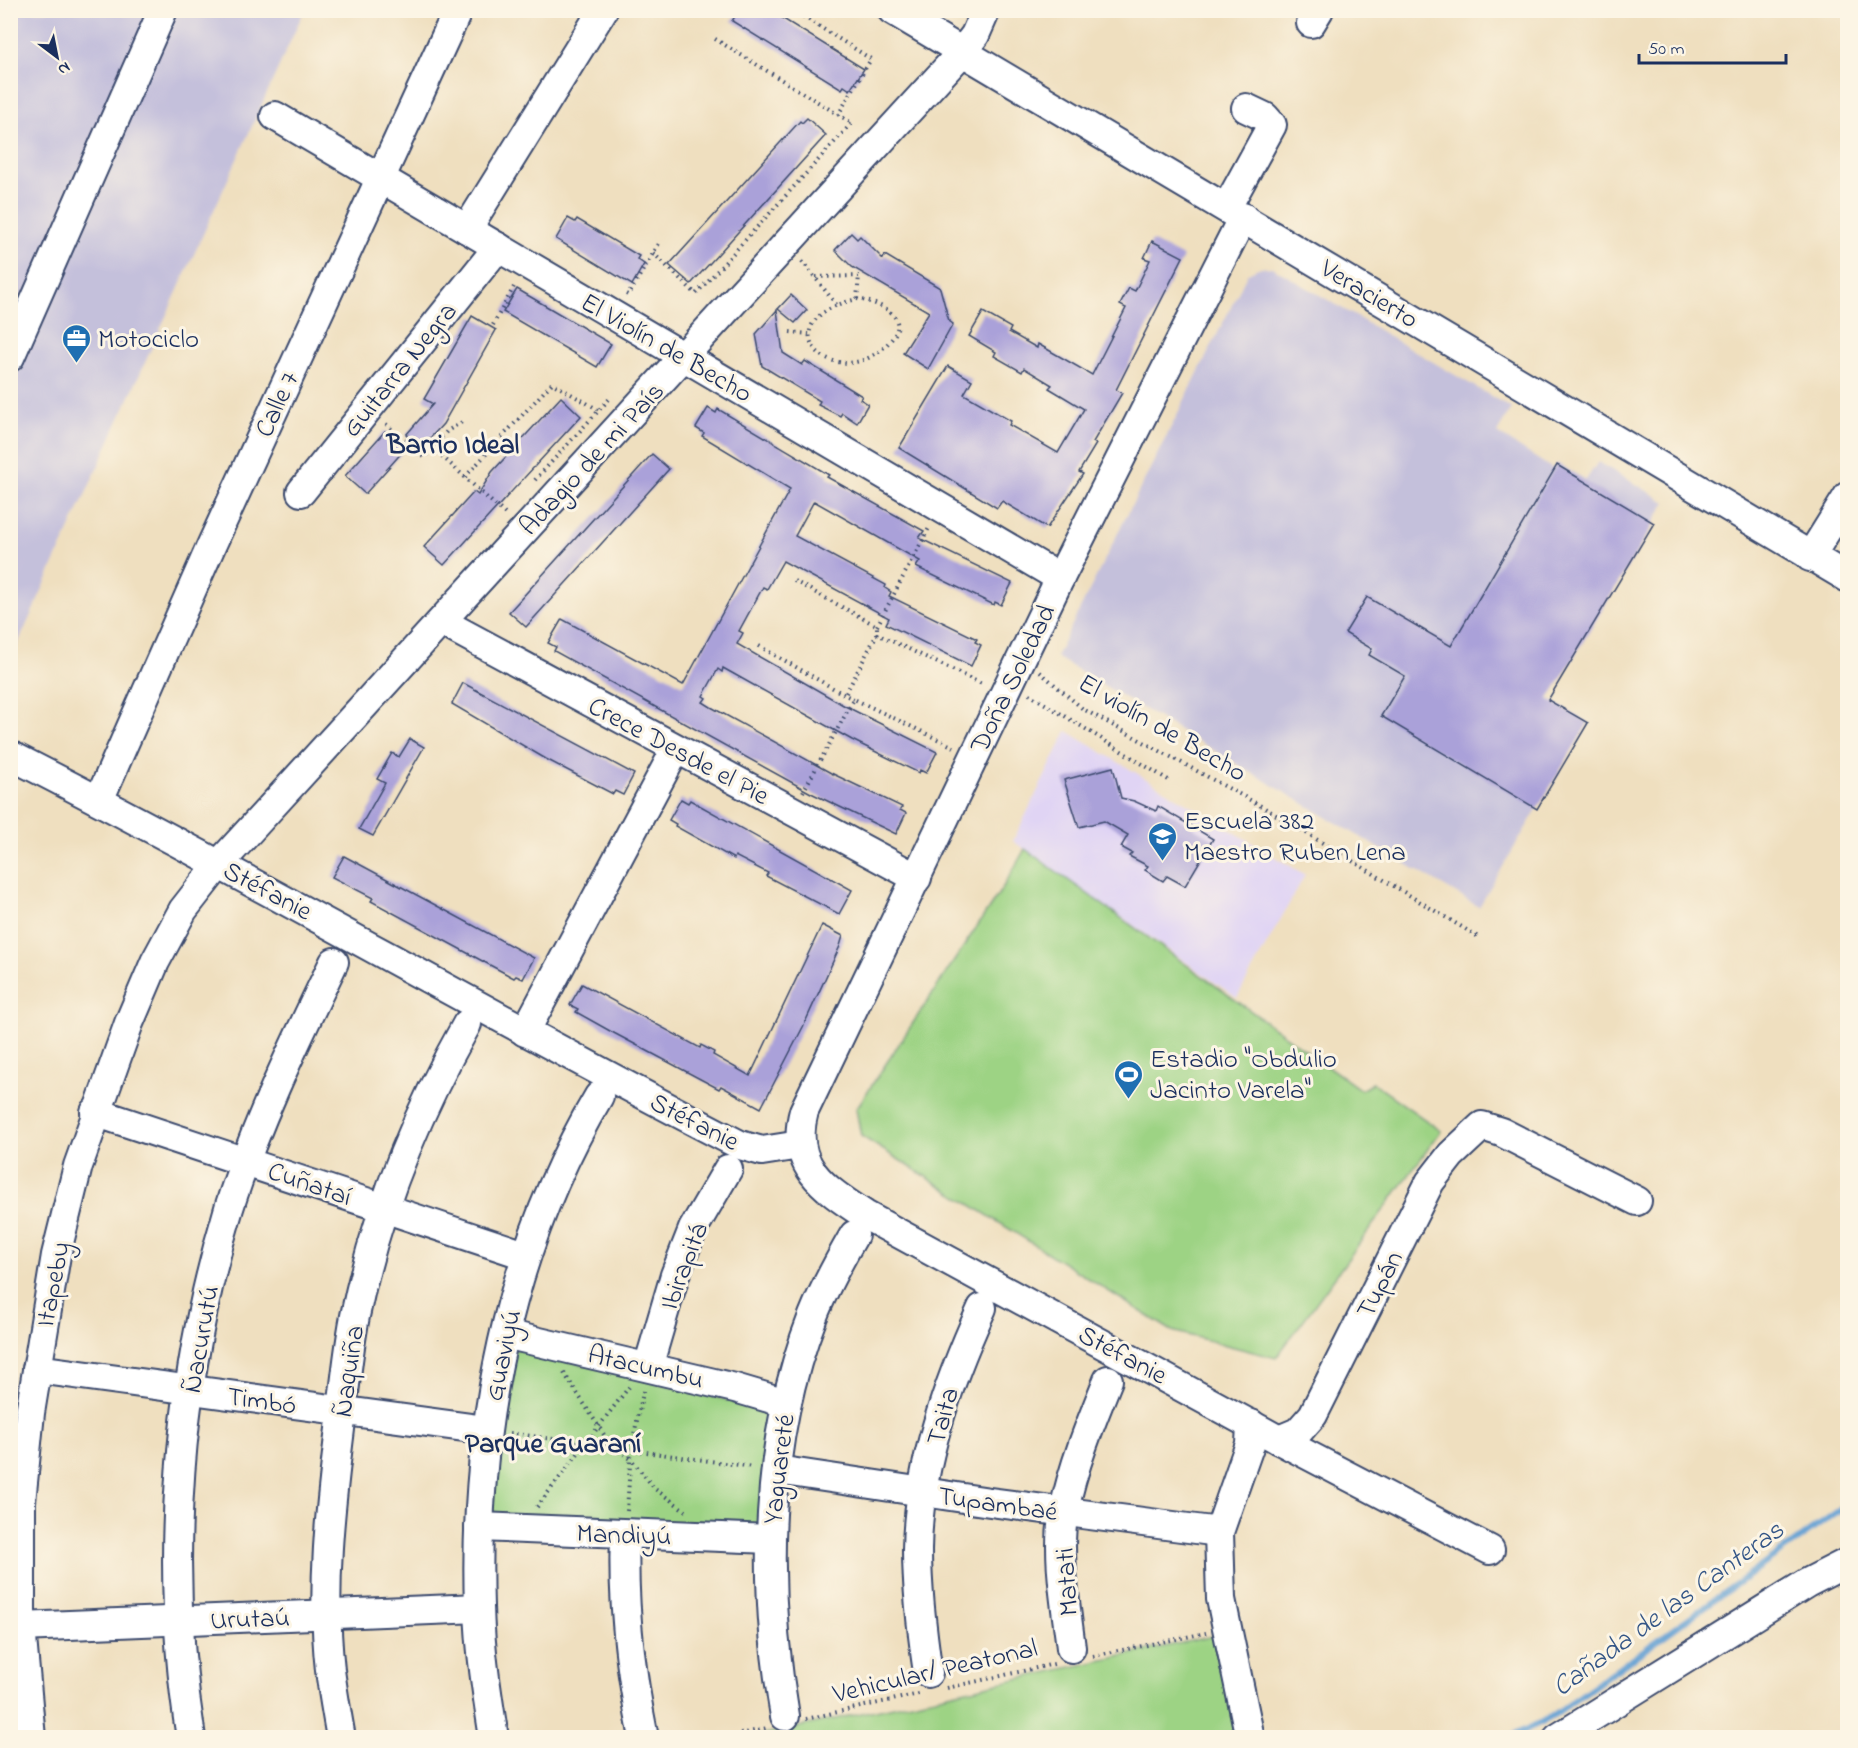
<svg xmlns="http://www.w3.org/2000/svg" width="1858" height="1748" viewBox="0 0 1858 1748" font-family="'Indie Flower',sans-serif">
  <rect width="100%" height="100%" fill="#fcf5e5"/>
  <filter id="ink" filterUnits="userSpaceOnUse"><feTurbulence type="fractalNoise" baseFrequency=".0167" numOctaves="2"/><feDisplacementMap in="SourceGraphic" scale="12" xChannelSelector="R" yChannelSelector="G"/><feConvolveMatrix kernelMatrix="1 2 1 2 8 2 1 2 1" color-interpolation-filters="sRGB"/></filter>
  <filter id="wash" filterUnits="userSpaceOnUse"><feTurbulence type="fractalNoise" baseFrequency=".008" numOctaves="4" result="noise"/><feDisplacementMap in="SourceGraphic" scale="24" xChannelSelector="R" yChannelSelector="G"/><feGaussianBlur stdDeviation="1.35" result="paint"/><feColorMatrix in="noise" values="0 0 0 0 0 0 0 0 0 0 0 0 0 0 0 0 0 1.4 0 .05"/><feComposite in="paint" operator="in"/></filter>
  <g filter="url(#wash)">
    <rect width="100%" height="100%" fill="#efdfbf"/>
    <polygon fill="#e0d4f4" points="1067,731 1305,875 1237,998 1013,841"/>
    <g fill="#c4c0db">
      <polygon points="11,11 304,11 11,659"/>
      <polygon points="1272,267 1511,408 1497,433 1553,469 1557,463 1586,480 1598,462 1666,502 1549,699 1588,723 1479,907 1056,657 1248,273 1258,268"/>
    </g>
    <g fill="#9dd384" stroke="#5c8171" stroke-width="1.5">
      <polygon points="1025,849 1361,1090 1373,1083 1441,1131 1276,1358 1172,1331 861,1136 856,1109 1005,884"/>
      <polygon points="517,1348 772,1411 760,1527 494,1515 490,1507 507,1360"/>
      <polygon points="1213,1636 1217,1640 1239,1738 748,1738"/>
    </g>
    <g fill="none" stroke-linecap="round" stroke-linejoin="round">
      <polyline stroke="#619fd3" stroke-width="6" points="1508,1738 1548,1719 1848,1504"/>
    </g>
    <g id="blocks">
      <g fill="#aaa1d9">
        <polygon points="739,10 769,10 864,69 850,90 844,86 842,89 732,21"/>
        <polygon points="807,118 826,135 691,284 669,265 800,121 802,123"/>
        <polygon points="568,218 575,222 577,219 639,256 637,259 644,264 632,285 556,239"/>
        <polygon points="851,233 857,239 860,236 883,259 885,255 940,288 949,321 953,324 928,369 903,353 929,312 852,267 835,250"/>
        <polygon points="1152,241 1183,257 1116,390 1122,393 1093,442 1096,444 1079,472 1083,474 1047,528 1002,501 997,508 899,448 948,366 972,380 964,394 1011,421 1009,425 1058,453 1084,409 1049,388 1052,385 1024,368 1022,372 994,356 996,352 969,336 983,312 1011,328 1009,332 1037,348 1038,344 1092,375 1126,308 1120,305 1129,288 1135,291 1150,260 1144,258"/>
        <polygon points="517,289 611,344 597,367 503,312"/>
        <polygon points="791,295 807,310 795,323 778,309"/>
        <polygon points="777,310 783,353 802,365 805,361 862,396 860,399 868,404 857,423 842,413 840,416 818,405 820,401 762,366 756,334"/>
        <polygon points="472,316 496,330 443,424 421,448 406,435 433,404 424,399"/>
        <polygon points="561,397 581,416 444,565 424,547 474,492 478,495 492,472"/>
        <polygon points="708,408 716,413 718,409 829,475 827,477 924,531 919,538 1012,583 1001,605 995,602 994,605 916,567 920,561 814,501 795,536 886,585 885,588 891,592 889,596 977,639 975,642 981,645 971,666 886,624 889,618 783,561 767,589 763,587 739,631 743,633 737,644 845,706 937,752 926,773 920,770 919,773 852,740 723,668 722,672 718,669 703,696 706,698 703,702 711,707 831,773 902,807 900,810 906,813 896,834 811,793 554,651 556,647 548,643 562,619 683,685 790,489 702,436 704,433 696,428"/>
        <polygon points="385,431 405,449 365,494 345,476"/>
        <polygon points="652,454 669,469 526,627 509,612"/>
        <polygon points="1557,465 1654,523 1548,700 1588,723 1537,809 1381,716 1405,676 1369,655 1372,649 1345,633 1367,597 1451,646"/>
        <polygon points="463,683 634,774 623,795 615,791 613,794 546,759 452,704"/>
        <polygon points="410,739 424,747 373,836 359,829 385,783 377,779 392,753 399,757"/>
        <polygon points="1113,767 1121,798 1134,801 1156,811 1158,806 1213,839 1185,886 1167,876 1163,881 1145,870 1148,866 1129,856 1132,853 1121,847 1128,835 1104,821 1079,827 1064,780"/>
        <polygon points="681,799 688,803 690,800 852,890 839,914 766,876 768,873 735,856 734,859 675,826 676,824 669,820"/>
        <polygon points="344,856 534,958 523,979 516,976 514,978 473,956 371,901 373,898 332,877"/>
        <polygon points="822,925 843,936 840,946 803,1027 761,1108 721,1086 719,1089 610,1031 576,1012 578,1009 570,1005 582,984 700,1048 701,1045 714,1052 713,1055 750,1076"/>
      </g>
    </g>
  </g>
  <g filter="url(#ink)">
    <use href="#blocks" fill-opacity="0" stroke="#3b496d" stroke-width="1.5"/>
    <g fill="none" stroke-linecap="round" stroke-linejoin="round">
      <defs>
        <g id="minor">
          <polyline points="892,10 1848,578"/>
          <polyline points="1311,23 1319,10"/>
          <polyline points="275,116 1060,578"/>
          <polyline points="1227,207 1272,125 1265,117 1246,108"/>
          <path d="M1243,217L1060,578L804,1111C789,1166 824,1188 865,1215L1279,1440L1490,1550"/>
          <polyline points="467,229 603,10"/>
          <polyline points="10,357 163,10"/>
          <polyline points="301,492 498,247"/>
          <polyline points="1810,557 1848,496"/>
          <polyline points="442,622 917,878"/>
          <path d="M10,755C256,880 495,1019 740,1145L762,1151L800,1145"/>
          <polyline points="99,800 212,544 458,10"/>
          <polyline points="525,1032 676,749"/>
          <polyline points="95,1112 525,1255"/>
          <polyline points="505,1334 735,1388 786,1403"/>
          <polyline points="648,1367 675,1275 693,1229 728,1169"/>
          <polyline points="37,1369 486,1430"/>
          <polyline points="1279,1440 1298,1432 1313,1415 1430,1182 1451,1155 1482,1126 1501,1132 1637,1201"/>
          <polyline points="777,1470 990,1502 1219,1532"/>
          <polyline points="479,1527 770,1539"/>
          <path d="M625,1535C622,1603 630,1670 644,1738"/>
          <polyline points="21,1627 479,1608"/>
          <path d="M1071,1648C1066,1606 1056,1552 1064,1511C1073,1466 1091,1422 1108,1380"/>
          <path d="M928,1673C922,1632 917,1591 917,1550C918,1466 948,1383 982,1308"/>
          <path d="M785,1716C762,1586 764,1440 813,1316C824,1288 839,1261 854,1235"/>
          <polyline points="31,1738 21,1627 21,1502 30,1413 56,1255 78,1166 129,1023 155,962 183,910 219,864 962,52 975,35 986,10"/>
          <path d="M191,1738C163,1564 178,1377 229,1208C256,1123 295,1043 334,962"/>
          <path d="M341,1738C337,1715 333,1693 330,1670C321,1590 330,1509 340,1429C344,1392 348,1353 355,1316C376,1212 415,1116 467,1024"/>
          <path d="M494,1738C487,1694 480,1650 479,1607C473,1430 508,1249 599,1096"/>
          <polyline points="1250,1738 1221,1599 1219,1532 1250,1444 1251,1424"/>
          <polyline points="1558,1738 1807,1583 1848,1562"/>
        </g>
      </defs>
      <use href="#minor" stroke="#3b496d" stroke-width="32"/>
      <g stroke="#3b496d" stroke-width="4" stroke-dasharray="1.5 4.5" stroke-linecap="butt">
        <polyline points="793,10 871,59 838,115"/>
        <polyline points="653,253 696,294 852,123 715,39"/>
        <polyline points="802,261 836,304"/>
        <polyline points="816,277 859,276"/>
        <polyline points="626,294 628,295 660,242"/>
        <path d="M857,299C877,302 913,316 890,341C840,400 756,323 857,299Z"/>
        <polyline points="857,299 859,275"/>
        <polyline points="493,325 516,283"/>
        <polyline points="790,332 809,334"/>
        <polyline points="386,424 424,458 447,431 462,422"/>
        <polyline points="476,444 486,454"/>
        <polyline points="433,448 505,514"/>
        <polyline points="465,477 552,383 599,410"/>
        <polyline points="535,480 612,396"/>
        <polyline points="794,581 877,626 877,634"/>
        <polyline points="877,626 929,528"/>
        <polyline points="759,646 845,695"/>
        <polyline points="1040,672 1083,709 1263,807 1480,938"/>
        <polyline points="1029,694 1170,781"/>
        <polyline points="854,699 845,695 877,634 984,685"/>
        <polyline points="803,792 854,699 954,747"/>
        <polyline points="564,1373 612,1447 631,1459 655,1489 686,1511"/>
        <polyline points="510,1433 753,1467"/>
        <polyline points="537,1507 629,1387"/>
        <polyline points="627,1511 631,1449 644,1388"/>
        <polyline points="1093,1656 1206,1633"/>
        <polyline points="947,1688 1054,1664"/>
        <polyline points="806,1719 919,1694"/>
        <polyline points="723,1738 767,1728"/>
      </g>
      <use href="#minor" stroke="#fff" stroke-width="28"/>
    </g>
  </g>
  <defs>
    <symbol id="office-pin" viewBox="-11 -11 22 30"><path d="M0 17L-7.5 6A9.5 9.5 0 1 1 7.5 6Z" fill="#1f6fb2" stroke="#fcf5e5"/><path d="M-6-3h4V-5.5h4V-3h4V5H-6ZM-1-4.5V-3h2v-1.5ZM-6 0V1H6V0Z" fill="#fff"/></symbol>
    <symbol id="school-pin" viewBox="-11 -11 22 30"><path d="M0 17L-7.5 6A9.5 9.5 0 1 1 7.5 6Z" fill="#1f6fb2" stroke="#fcf5e5"/><path d="M0-5L7-2L0 1L-7-2ZM-4 1L0 2.5L4 1V4Q0 6-4 4Z" fill="#fff"/></symbol>
    <symbol id="stadium-pin" viewBox="-11 -11 22 30"><path d="M0 17L-7.5 6A9.5 9.5 0 1 1 7.5 6Z" fill="#1f6fb2" stroke="#fcf5e5"/><path d="M0-5a6.5 5 0 1 0 0 10a6.5 5 0 1 0 0-10ZM-3.5-1.8h7v3.6h-7Z" fill="#fff"/></symbol>
  </defs>
  <g fill-rule="evenodd">
    <use href="#office-pin" x="60" y="322" width="33" height="45"/>
    <use href="#school-pin" x="1146" y="820" width="33" height="45"/>
    <use href="#stadium-pin" x="1112" y="1058" width="33" height="45"/>
  </g>
  <g text-anchor="middle" stroke-width="6" stroke-linejoin="round" paint-order="stroke">
    <g font-size="27" fill="#1b2f5e" stroke="#fcf5e5">
      <text transform="translate(1370 293) rotate(31)" y="9">Veracierto</text>
      <text transform="translate(667 347) rotate(30)" y="9">El Violín de Becho</text>
      <text transform="translate(399 369) rotate(-51)" y="9">Guitarra Negra</text>
      <text transform="translate(276 404) rotate(-65)" y="9">Calle 7</text>
      <text transform="translate(591 458) rotate(-47)" y="9">Adagio de mi País</text>
      <text transform="translate(1012 678) rotate(-64)" y="9">Doña Soledad</text>
      <text transform="translate(1163 727) rotate(30)" y="9">El violín de Becho</text>
      <text transform="translate(679 750) rotate(28)" y="9">Crece Desde el Pie</text>
      <text transform="translate(268 890) rotate(28)" y="9">Stéfanie</text>
      <text transform="translate(695 1121) rotate(27)" y="9">Stéfanie</text>
      <text transform="translate(310 1183) rotate(19)" y="9">Cuñataí</text>
      <text transform="translate(683 1266) rotate(-69)" y="9">Ibirapitá</text>
      <text transform="translate(52 1284) rotate(-79)" y="9">Itapeby</text>
      <text transform="translate(1379 1284) rotate(-63)" y="9">Tupán</text>
      <text transform="translate(200 1339) rotate(-80)" y="9">Ñacurutú</text>
      <text transform="translate(1123 1354) rotate(28)" y="9">Stéfanie</text>
      <text transform="translate(502 1355) rotate(-78)" y="9">Guaviyú</text>
      <text transform="translate(646 1366) rotate(13)" y="9">Atacumbu</text>
      <text transform="translate(348 1371) rotate(-82)" y="9">Ñaquiña</text>
      <text transform="translate(262 1400) rotate(8)" y="9">Timbó</text>
      <text transform="translate(942 1416) rotate(-75)" y="9">Taita</text>
      <text transform="translate(778 1469) rotate(-83)" y="9">Yaguareté</text>
      <text transform="translate(998 1503) rotate(8)" y="9">Tupambaé</text>
      <text transform="translate(624 1534) rotate(2)" y="9">Mandiyú</text>
      <text transform="translate(1066 1582) rotate(-94)" y="9">Matati</text>
      <text transform="translate(250 1618) rotate(-2)" y="9">Urutaú</text>
      <text transform="translate(935 1670) rotate(-13)" y="9">Vehicular/ Peatonal</text>
    </g>
    <g font-size="27" fill="#1b2f5e" stroke="#fcf5e5" text-anchor="start">
      <text x="98" y="347">Motociclo</text>
      <text x="1184" y="829">Escuela 382<tspan x="1184" dy="31">Maestro Ruben Lena</tspan></text>
      <text x="1150" y="1067">Estadio "Obdulio<tspan x="1150" dy="31">Jacinto Varela"</tspan></text>
    </g>
    <g font-size="28" font-weight="bold" fill="#1b2f5e" stroke="#fcf5e5">
      <text x="453" y="453">Barrio Ideal</text>
      <text x="553" y="1452">Parque Guaraní</text>
    </g>
    <g font-size="28" font-style="italic" fill="#345687" stroke="#fcf5e5">
      <text transform="translate(1667 1607) rotate(-36)" y="10">Cañada de las Canteras</text>
    </g>
  </g>
  <rect width="1858" height="1748" fill="none" stroke="#fcf5e5" stroke-width="36"/>
  <g transform="translate(57 57) rotate(148)" stroke="#fcf5e5" stroke-width="4.5" paint-order="stroke">
  <path d="M0-4.5L10 22L0 15L-10 22Z" fill="#1b2f5e"/>
  <text y="-9" font-size="16" font-weight="bold" text-anchor="middle" fill="#1b2f5e">N</text>
  </g>
  <path d="M1639 54v9h147v-9" fill="none" stroke="#1b2f5e" stroke-width="3"/>
  <text x="1648" y="54" font-size="18" fill="#1b2f5e" stroke="#fcf5e5" stroke-width="4.5" paint-order="stroke">50 m</text>
</svg>
